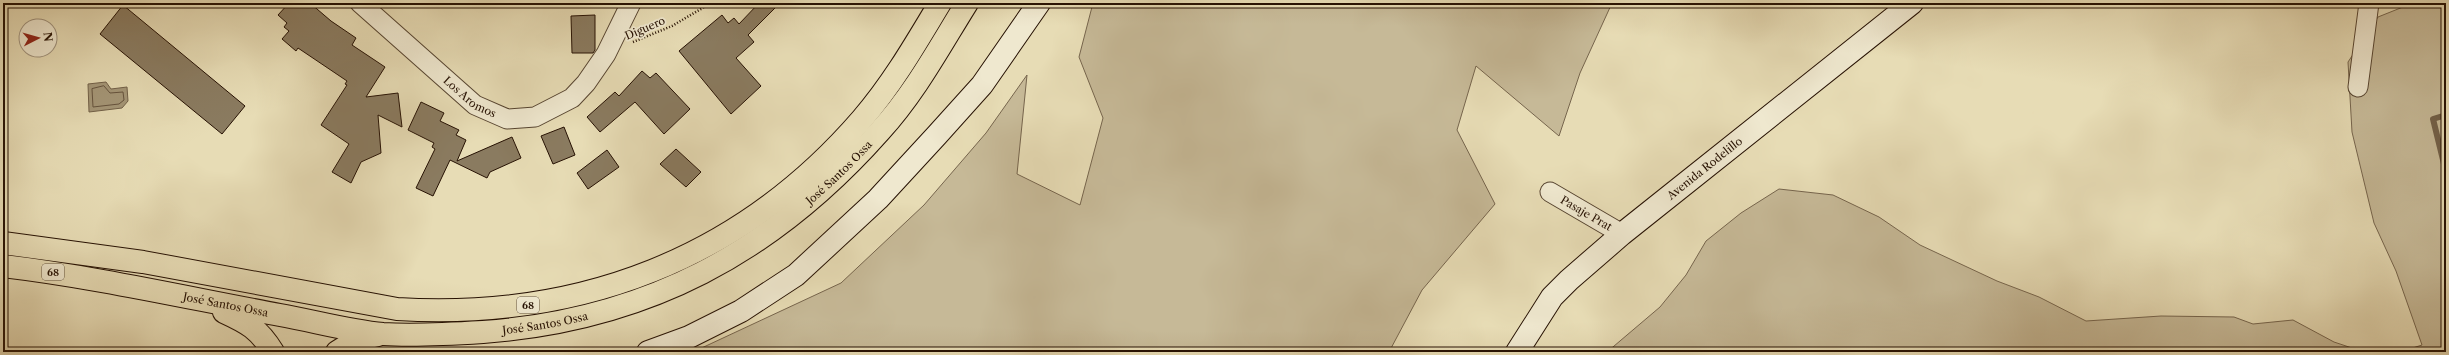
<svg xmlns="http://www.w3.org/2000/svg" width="2449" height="355" viewBox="0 0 2449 355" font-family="'Libre Caslon Text',serif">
  <rect width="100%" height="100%" fill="#e7dcb5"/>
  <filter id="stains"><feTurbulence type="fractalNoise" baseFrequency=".005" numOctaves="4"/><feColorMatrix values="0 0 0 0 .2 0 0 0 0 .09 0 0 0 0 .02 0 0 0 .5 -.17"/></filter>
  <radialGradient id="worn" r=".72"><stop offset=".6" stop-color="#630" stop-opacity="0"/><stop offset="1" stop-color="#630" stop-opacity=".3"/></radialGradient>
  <g fill="#c6b997" stroke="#76654d">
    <polygon points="1093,3 1612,3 1580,73 1559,136 1476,66 1457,130 1495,204 1422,290 1389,352 693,352 841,283 924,205 986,133 1027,75 1017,174 1080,205 1103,118 1079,57"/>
    <polygon points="2413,3 2446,3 2446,352 2400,352 2422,345 2396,271 2374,223 2352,132 2348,62 2378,17"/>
    <polygon points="1779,189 1833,195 1879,217 1920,245 1997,281 2039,297 2086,321 2161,316 2234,317 2253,324 2293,320 2334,342 2364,352 1607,352 1660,307 1686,275 1706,241 1741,213"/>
  </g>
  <polygon fill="#a59778" stroke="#726149" points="106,82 111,89 127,87 128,101 122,108 89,112 88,84"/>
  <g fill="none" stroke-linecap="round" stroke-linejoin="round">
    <polygon stroke="#66543e" stroke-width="1" points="104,86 110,93 123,92 124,100 119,104 93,107 92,89"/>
    <polyline stroke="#726149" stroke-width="6" points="2446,115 2433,119 2446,172"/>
  </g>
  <g fill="#8a7b60" stroke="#261103">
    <polygon points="289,3 310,3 331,21 356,38 352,45 385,67 366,97 398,93 402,127 378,115 381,153 361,162 351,183 332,172 349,144 321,125 347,85 345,84 347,81 298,48 296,51 282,39 289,31 284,27 287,23 278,15"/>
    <polygon points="759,3 780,3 748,35 754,42 736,58 761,86 731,114 679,51 722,15 728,23 734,18 739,24"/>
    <polygon points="123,5 245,106 222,134 100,34"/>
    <polygon points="595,15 595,50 593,53 572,53 571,16"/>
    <polygon points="642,71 650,78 656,73 690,109 664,134 635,102 600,132 587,117 615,92 619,96"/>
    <polygon points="421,102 444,113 440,121 459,130 456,135 466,140 457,161 512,137 521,158 490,172 487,178 450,160 433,196 416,188 435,149 432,147 434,143 408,130"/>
    <polygon points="564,127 575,155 553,164 541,136"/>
    <polygon points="676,149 701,172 686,187 660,164"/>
    <polygon points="607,150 619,167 588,189 577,173"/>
  </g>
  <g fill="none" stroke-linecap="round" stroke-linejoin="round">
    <defs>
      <g id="street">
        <path id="s1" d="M360,3L475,105L507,119L535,117L572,98L586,83L606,54L631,3"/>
        <polyline points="2358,87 2369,3"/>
        <path id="s2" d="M1550,192L1622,234"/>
      </g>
      <g id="secondary">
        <polyline points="648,352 689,337 741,311 796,275 878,199 937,135 982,85 1039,3"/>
        <path id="s3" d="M1517,352L1552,297L1569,280L1622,234L1912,3"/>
      </g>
      <g id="highway">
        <path d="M3,243L143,262L397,309C580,320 741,259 862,119C893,83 916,43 940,3"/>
        <path id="s4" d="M3,266C96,277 188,298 280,315C314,321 349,331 383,334C416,336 450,334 483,332C646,320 772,253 880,131C915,93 940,46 967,3"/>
        <path d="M224,312C248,323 259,329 273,352"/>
        <polyline points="337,352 356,340 378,335"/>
      </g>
    </defs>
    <use href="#street" stroke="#564430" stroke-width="21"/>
    <use href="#secondary" stroke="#261103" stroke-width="24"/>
    <use href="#highway" stroke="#261103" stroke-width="24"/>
    <polyline stroke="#261103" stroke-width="2.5" stroke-dasharray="1 2" stroke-linecap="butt" points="633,42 672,26 711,3"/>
    <use href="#street" stroke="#efe8cf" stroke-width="19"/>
    <use href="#secondary" stroke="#efe8cf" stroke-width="22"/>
    <use href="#highway" stroke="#e7dcb5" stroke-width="22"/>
  </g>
  <g text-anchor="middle" stroke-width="3.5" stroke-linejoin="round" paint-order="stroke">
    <g fill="#efe8cf" stroke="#625240" stroke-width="1">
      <rect x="42" y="264" width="22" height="16" rx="3"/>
      <rect x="517" y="297" width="22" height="16" rx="3"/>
    </g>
    <g font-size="10" font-weight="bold" fill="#261103">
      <text x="53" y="276">68</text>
      <text x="528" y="309">68</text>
    </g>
    <g font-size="11" fill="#261103" stroke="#efe8cf">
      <text transform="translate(645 28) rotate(-23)" y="4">Diguero</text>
      <text dy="4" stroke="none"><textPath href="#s1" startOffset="145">Los Aromos</textPath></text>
      <text dy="4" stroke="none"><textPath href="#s3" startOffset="265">Avenida Rodelillo</textPath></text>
      <text dy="4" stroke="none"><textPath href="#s4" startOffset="885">José Santos Ossa</textPath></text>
      <text dy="4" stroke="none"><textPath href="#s2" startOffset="42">Pasaje Prat</textPath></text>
      <text dy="4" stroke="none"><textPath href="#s4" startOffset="226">José Santos Ossa</textPath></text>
      <text dy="4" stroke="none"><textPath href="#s4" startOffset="549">José Santos Ossa</textPath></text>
    </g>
  </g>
  <rect width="2449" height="355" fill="none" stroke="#e7dcb5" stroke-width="16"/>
  <rect x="4" y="4" width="2441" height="347" fill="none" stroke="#261103" stroke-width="2"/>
  <rect x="8" y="8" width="2433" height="339" fill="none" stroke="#261103"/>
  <g transform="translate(38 38) rotate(84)"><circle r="19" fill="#efe8cf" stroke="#9f927d"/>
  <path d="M0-3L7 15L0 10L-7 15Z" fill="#8f2418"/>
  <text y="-6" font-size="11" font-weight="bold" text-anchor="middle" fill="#261103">N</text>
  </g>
  <rect width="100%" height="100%" filter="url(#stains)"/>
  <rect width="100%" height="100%" fill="url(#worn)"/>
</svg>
